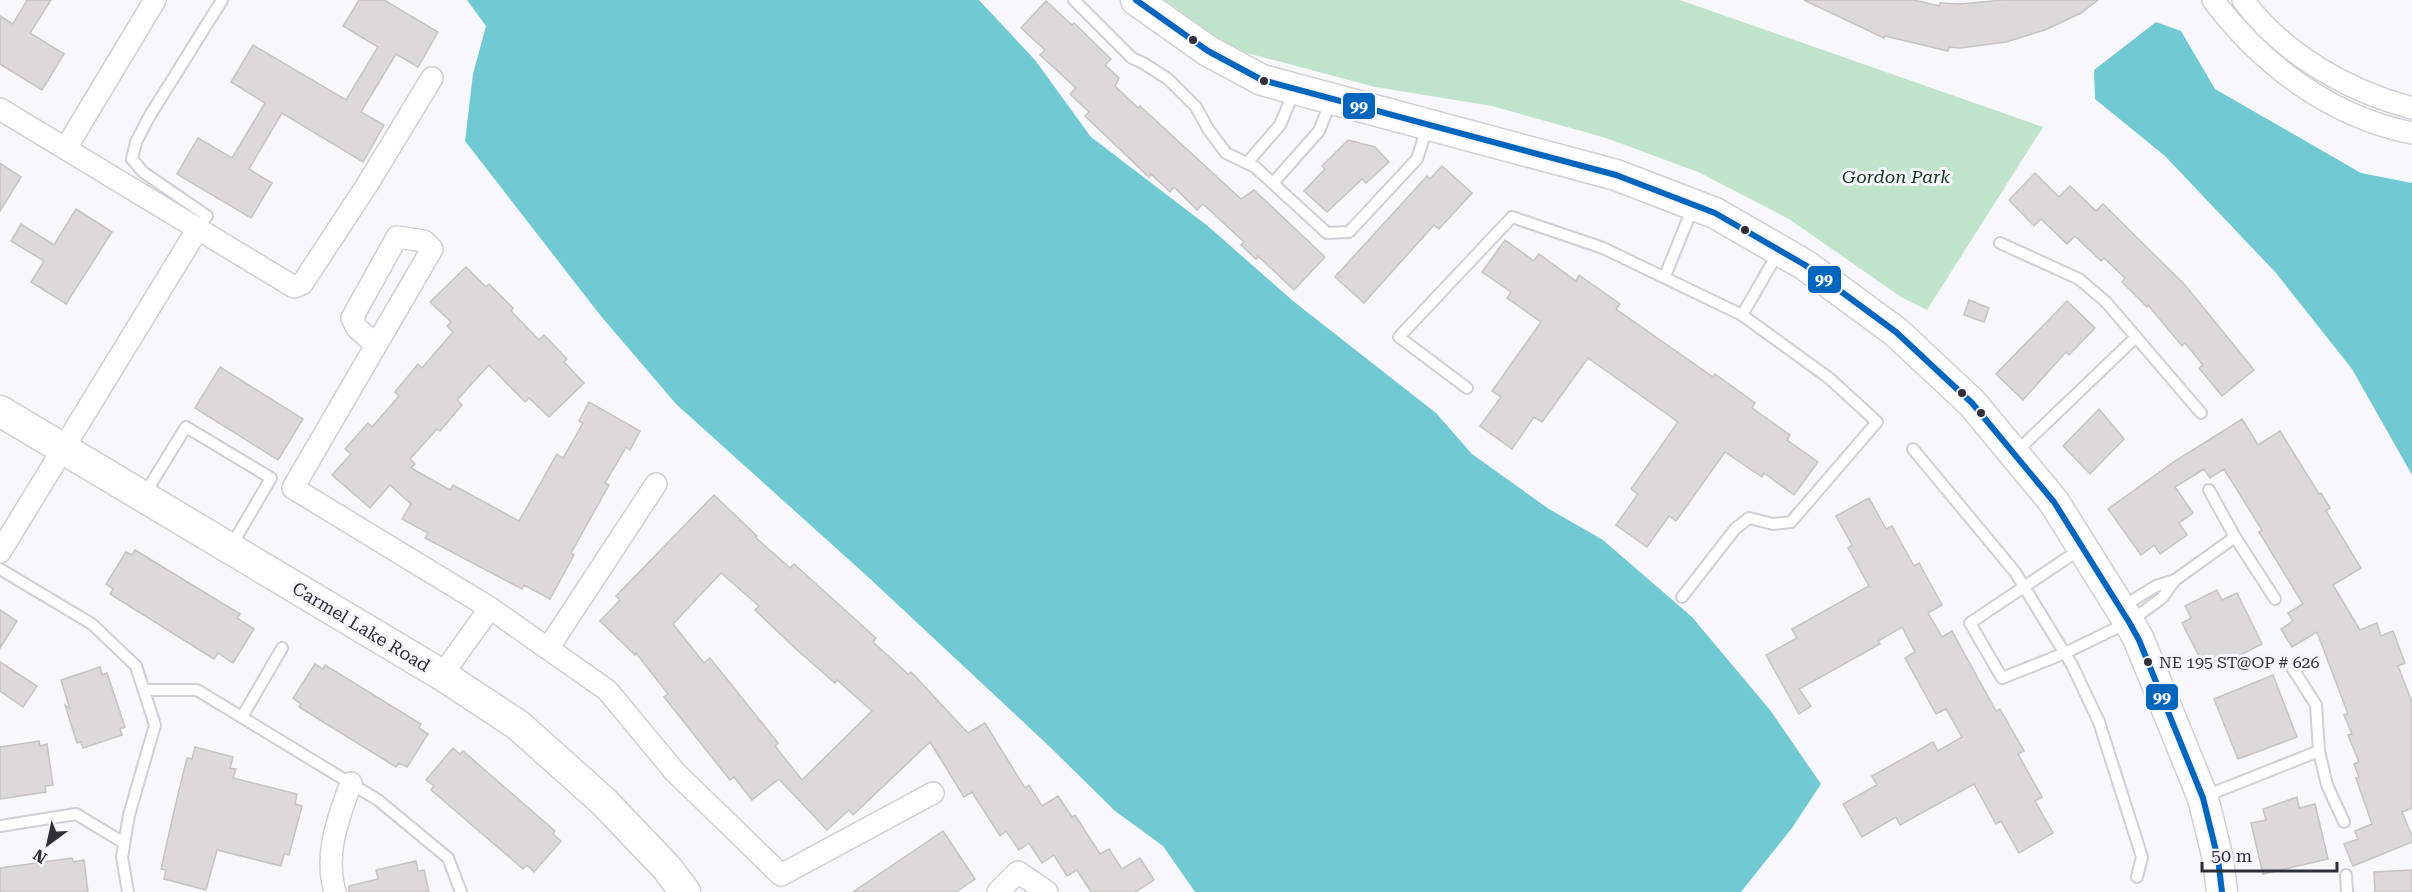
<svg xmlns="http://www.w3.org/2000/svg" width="2412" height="892" viewBox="0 0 2412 892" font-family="'Roboto Serif',serif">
  <rect width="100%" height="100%" fill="#f7f7fc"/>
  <polygon fill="#c0e4cb" points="1165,0 1680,0 2043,127 1927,310 1901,297 1789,219 1698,172 1606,138 1492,106 1375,87 1232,49"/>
  <g fill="#71cad3">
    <polygon points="467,0 979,0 1035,60 1091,137 1209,227 1293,301 1436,413 1472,454 1549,509 1603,540 1692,617 1770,710 1821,784 1792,828 1741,892 1195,892 1163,846 1115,811 1050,747 867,576 676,404 600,315 465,141 473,74 486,26"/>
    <polygon points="2156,22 2181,31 2215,89 2361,173 2412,183 2412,475 2352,369 2276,273 2165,156 2095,99 2094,70"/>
  </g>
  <g fill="#ddd8d9" stroke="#c7c3c4" stroke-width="1.5" fill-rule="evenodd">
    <polygon points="27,0 51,0 30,33 64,54 42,90 0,64 0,16 13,24"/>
    <polygon points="359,0 384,0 438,32 418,67 396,54 361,112 384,125 363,162 282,113 249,169 272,183 251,218 177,174 198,138 232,158 265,103 231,82 253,45 346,100 378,47 343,26"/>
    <polygon points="1804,0 1914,0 1939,6 1940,3 1960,4 2003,0 2098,0 2081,13 2045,30 2006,42 1960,48 1949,47 1948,51 1885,36 1884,38"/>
    <polygon points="1046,1 1072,25 1074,23 1111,59 1105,65 1119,78 1115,86 1138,108 1140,106 1241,199 1254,190 1325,257 1294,290 1258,256 1256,259 1241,245 1244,242 1203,204 1197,210 1174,187 1170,192 1151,174 1149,177 1085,116 1089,112 1070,94 1076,88 1040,55 1045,50 1021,28"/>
    <polygon points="1348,140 1375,147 1389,162 1366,183 1362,179 1327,212 1304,191 1325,169 1322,166"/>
    <polygon points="0,163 21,177 0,211"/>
    <polygon points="1442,166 1472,193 1439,229 1434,225 1364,303 1335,277 1427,176 1430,179"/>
    <polygon points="2035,173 2059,197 2070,186 2096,211 2103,204 2185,285 2254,370 2222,396 2199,368 2203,365 2185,343 2182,346 2148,305 2147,307 2122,282 2125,278 2104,258 2101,261 2075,236 2067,244 2041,219 2034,226 2009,200"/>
    <polygon points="76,209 112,232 66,304 31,282 44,261 11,241 21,224 54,245"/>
    <polygon points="1505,240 1534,261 1539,254 1576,281 1579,275 1620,304 1616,309 1713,377 1715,374 1755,403 1752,408 1790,435 1787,440 1818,462 1794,495 1764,473 1762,477 1725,452 1676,521 1669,516 1647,547 1616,525 1638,494 1631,489 1678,422 1588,358 1542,422 1534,417 1512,449 1480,426 1501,397 1492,391 1541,322 1507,298 1511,292 1482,272"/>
    <polygon points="466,267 486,287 489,284 513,308 511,311 539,340 544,335 567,359 564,362 584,383 549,417 529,398 525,402 489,365 457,400 462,405 440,431 437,429 410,459 415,464 411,468 450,490 453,485 519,521 557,454 563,458 583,423 579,421 589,402 640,431 630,450 626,447 605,483 609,485 571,553 574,555 550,599 524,585 522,589 425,538 428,533 402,519 411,504 390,485 370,508 332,475 351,454 345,449 368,423 372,427 399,396 395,392 418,364 422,368 453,332 447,326 451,322 430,302"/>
    <polygon points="1969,300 1989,308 1984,322 1964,315"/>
    <polygon points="2067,301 2095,328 2069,355 2066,352 2023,400 1996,374"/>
    <polygon points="220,367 303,419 278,460 195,408"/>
    <polygon points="2099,409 2124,439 2090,474 2063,446"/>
    <polygon points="2242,419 2258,445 2280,431 2319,494 2321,493 2330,508 2326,511 2361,568 2333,585 2360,630 2377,623 2381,636 2393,631 2405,663 2398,666 2412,702 2412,808 2402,812 2412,836 2412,842 2353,866 2344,844 2358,839 2355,831 2372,824 2356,778 2359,777 2354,764 2359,762 2348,735 2352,734 2344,715 2348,714 2317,632 2292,647 2281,629 2293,621 2288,613 2303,604 2259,532 2262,530 2224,469 2210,478 2204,469 2175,487 2193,513 2179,523 2187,535 2160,554 2154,545 2141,555 2108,509 2175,461"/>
    <path d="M714,495L757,536L755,537L790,568L794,564L876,638L873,642L908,674L911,672L968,733L985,723L1025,788L1029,785L1042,806L1058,796L1072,817L1075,815L1100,854L1109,849L1122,869L1140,858L1154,880L1135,892H1091L1077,870L1067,876L1054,855L1042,863L1029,843L1019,850L1006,831L1000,836L972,792L964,797L930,742L853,815L849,810L827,830L779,779L752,800L734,777L730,780L664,697L668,694L636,653L635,655L600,621L620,600L616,596ZM721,573L759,606L755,610L796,649L835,683L837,680L872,711L802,780L775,746L778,743L710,658L704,663L673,624Z"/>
    <polygon points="1869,498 1886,529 1892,526 1914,566 1919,563 1942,605 1928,613 1942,637 1952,631 1996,711 2000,709 2024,751 2018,754 2042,797 2035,801 2053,833 2019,853 2001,821 1996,824 1974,784 1900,825 1896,817 1862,837 1843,804 1877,785 1872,776 1933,742 1938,751 1962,737 1946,709 1936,714 1905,658 1915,652 1902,627 1878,641 1880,644 1799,689 1811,706 1799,714 1766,655 1797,638 1792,629 1869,586 1848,548 1852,545 1836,516"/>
    <polygon points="135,550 240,614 237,618 254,629 233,663 218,653 214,659 110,594 113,589 106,584 126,552 132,555"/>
    <polygon points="2217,590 2222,600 2237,593 2262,644 2215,668 2211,660 2203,664 2182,623 2191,618 2185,606"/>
    <polygon points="0,610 17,621 0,648"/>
    <polygon points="0,662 37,686 23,707 0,691"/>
    <polygon points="315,664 323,669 325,665 421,724 419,728 428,734 407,767 399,763 396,767 299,707 301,704 293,698"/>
    <polygon points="100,667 102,675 107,673 125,727 120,729 122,735 83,748 81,742 77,743 65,705 70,709 61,680"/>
    <polygon points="2273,675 2297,737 2238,759 2214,699"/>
    <polygon points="39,741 40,746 47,744 53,785 45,786 46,792 0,799 0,747"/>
    <polygon points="195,747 233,757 230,768 236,769 233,778 297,794 295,804 302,806 289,855 284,854 281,866 217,850 206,890 164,879 166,870 161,869 175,807 187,758 192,759"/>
    <polygon points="453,748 460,754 463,751 555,831 553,834 561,841 534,872 527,865 523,869 431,790 434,786 426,780"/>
    <polygon points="2297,797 2299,808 2315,804 2328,859 2263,874 2251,823 2266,820 2263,809"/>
    <polygon points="943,831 975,879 956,892 853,892"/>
    <polygon points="72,858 73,862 84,860 88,892 0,892 0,868"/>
    <polygon points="416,861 418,871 424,870 429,892 349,892 349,886 378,879 376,870"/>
    <polygon points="2412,870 2412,892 2375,892 2374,872"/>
  </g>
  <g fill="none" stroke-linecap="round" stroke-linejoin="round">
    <defs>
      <g id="lane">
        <polyline points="1074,0 1132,58 1143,63 1168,79 1196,107 1208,129 1226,153 1255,167 1327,233 1349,232 1417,159 1428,125"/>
        <polyline points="1247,163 1280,125 1295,89"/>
        <polyline points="1273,183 1319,131 1331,101"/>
        <polyline points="197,230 207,216 143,172 132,159 136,142 149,117 222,0"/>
        <polyline points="2000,243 2079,279 2106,302 2201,413"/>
        <polyline points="1665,276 1693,207"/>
        <polyline points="1742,315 1778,253"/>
        <polyline points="1467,388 1399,337 1512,217 1603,248 1742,315 1829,378 1877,422 1791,522 1773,524 1749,518 1735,529 1682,597"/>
        <polyline points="1913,449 2015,572 2072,665 2099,722 2142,857 2137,877"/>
        <polyline points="2015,453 2136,337"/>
        <polyline points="2209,490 2235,537 2275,599"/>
        <polyline points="144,495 186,427 271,478 230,548"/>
        <polyline points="2082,548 1970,623 2002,678 2065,653 2129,622 2162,598 2175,580 2235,537"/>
        <polyline points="0,569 92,624 136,666 155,725 129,815 122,857 128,892"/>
        <polyline points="2122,607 2156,586 2175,580"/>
        <polyline points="2293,669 2316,705 2319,751 2327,785 2344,822"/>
        <polyline points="145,690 197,690 378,800 448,858 461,892"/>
        <polyline points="242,717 282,648"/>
        <polyline points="2203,797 2319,751"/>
        <polyline points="0,826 76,814 124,843"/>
        <polyline points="2346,875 2347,892"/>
      </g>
      <g id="street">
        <path d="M2213,0C2262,65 2331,117 2412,133"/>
        <path d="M2243,0C2283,54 2348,91 2412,108"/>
        <polyline points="0,109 294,287 302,284 367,185 432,78"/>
        <polyline points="66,148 155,0"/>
        <polyline points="376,345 357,328 352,318 397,237 424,241 432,249 293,488 490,608 607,690 675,772 781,875 933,793"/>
        <polyline points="0,552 197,230"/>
        <polyline points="549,647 656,484"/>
        <polyline points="442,675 490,608"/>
        <path d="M335,892C324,854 338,819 351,783"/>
        <polyline points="998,892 1018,872 1047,892"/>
      </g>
      <g id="secondary">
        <polyline points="1136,0 1208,51 1262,80 1616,175 1715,213 1805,265 1896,332 1972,403 2054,502 2129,622 2139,640 2203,798 2218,859 2222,892"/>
        <polyline points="0,411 442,675 518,725 603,801 667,868 685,892"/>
      </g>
    </defs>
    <use href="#lane" stroke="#cfcfd5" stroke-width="14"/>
    <use href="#street" stroke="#cfcfd5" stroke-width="24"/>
    <use href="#secondary" stroke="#cfcfd5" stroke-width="33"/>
    <use href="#lane" stroke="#fefeff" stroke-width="10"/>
    <use href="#street" stroke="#fefeff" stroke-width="21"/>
    <use href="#secondary" stroke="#fefeff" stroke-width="30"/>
    <defs>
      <polyline id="bus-1" points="1136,0 1208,51 1262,80 1616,175 1715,213 1805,265 1896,332 1972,403 2054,502 2129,622 2139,640 2203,798 2218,859 2222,892"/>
    </defs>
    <use href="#bus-1" stroke="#f6f5fe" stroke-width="10"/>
    <use href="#bus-1" stroke="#0065bd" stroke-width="6"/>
  </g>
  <g fill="#313038" stroke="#f6f5fe" stroke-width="2">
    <circle cx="1193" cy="40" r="5"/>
    <circle cx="1264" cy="81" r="5"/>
    <circle cx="1745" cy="230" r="5"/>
    <circle cx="1962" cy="393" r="5"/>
    <circle cx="1981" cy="413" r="5"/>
    <circle cx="2148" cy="662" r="5"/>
  </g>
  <g text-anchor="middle" stroke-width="6" stroke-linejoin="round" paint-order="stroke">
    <g font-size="16" fill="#313038" stroke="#f6f5fe" text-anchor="start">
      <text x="2159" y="668">NE 195 ST@OP # 626</text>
    </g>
    <g font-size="18" font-style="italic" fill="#12321c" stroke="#f6f5fe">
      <text x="1896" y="183">Gordon Park</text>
    </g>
    <g font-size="18" fill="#313038" stroke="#f6f5fe">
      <text transform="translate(361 627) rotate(31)" y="6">Carmel Lake Road</text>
    </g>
  </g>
  <g stroke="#f6f5fe" stroke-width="2">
    <rect x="1342" y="92" width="34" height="28" rx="6" fill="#0065bd"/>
    <rect x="1807" y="265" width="35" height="29" rx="6" fill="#0065bd"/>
    <rect x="2145" y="683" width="34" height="28" rx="6" fill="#0065bd"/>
  </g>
  <g font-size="16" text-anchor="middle" font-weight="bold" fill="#fff">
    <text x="1359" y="112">99</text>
    <text x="1824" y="285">99</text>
    <text x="2162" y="703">99</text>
  </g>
  <g transform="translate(48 844) rotate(213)" stroke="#f6f5fe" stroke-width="4.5" paint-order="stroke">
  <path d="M0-4.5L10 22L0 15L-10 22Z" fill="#313038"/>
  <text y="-9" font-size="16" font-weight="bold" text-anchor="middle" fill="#313038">N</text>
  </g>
  <path d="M2202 862v9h135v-9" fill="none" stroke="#313038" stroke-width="3"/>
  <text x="2211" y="862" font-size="18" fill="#313038" stroke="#f6f5fe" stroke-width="4.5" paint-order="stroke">50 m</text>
</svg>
